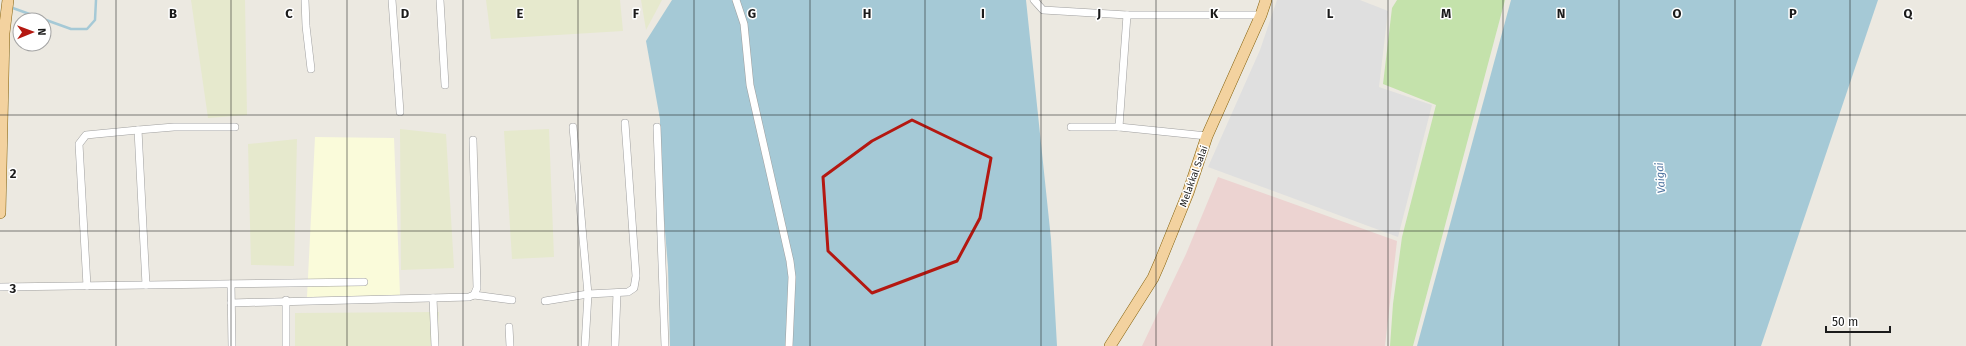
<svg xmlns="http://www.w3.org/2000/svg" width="1966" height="346" viewBox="0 0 1966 346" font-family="'Fira Sans',sans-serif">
  <rect width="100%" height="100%" fill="#ece9e1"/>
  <polygon fill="#ecd3d1" points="1218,177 1397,241 1385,346 1142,346 1186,254"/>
  <polygon fill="#fafbda" points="315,137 394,138 400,295 307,297"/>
  <g fill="#e6e9cd">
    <polygon points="191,0 245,0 247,115 208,118"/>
    <polygon points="486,0 620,0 623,31 491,39"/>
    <polygon points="641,0 662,0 646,30"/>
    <polygon points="400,129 446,134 454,268 401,270"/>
    <polygon points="549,129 554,257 512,259 504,131"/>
    <polygon points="297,139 294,266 251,265 248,144"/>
    <polygon points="439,312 437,346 295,346 295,313"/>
  </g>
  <polygon fill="#c4e2ab" points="1397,0 1505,0 1413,346 1390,346 1393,304 1402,237 1436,105 1383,84 1392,8"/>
  <polygon fill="#dfdfdf" points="1277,0 1360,0 1388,11 1379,87 1432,105 1398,237 1208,167 1260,50"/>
  <g fill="#a5c9d6">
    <polygon points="672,0 1026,0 1051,239 1057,346 670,346 668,267 660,172 660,119 646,41"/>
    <polygon points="1511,0 1878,0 1761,346 1417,346"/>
  </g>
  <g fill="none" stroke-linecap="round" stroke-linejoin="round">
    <polyline stroke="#a5c9d6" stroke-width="2.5" points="10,7 71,29 87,29 95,20 96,0"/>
    <defs>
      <g id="street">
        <polyline points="305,0 306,26 311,69"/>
        <polyline points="392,0 400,112"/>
        <polyline points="440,0 445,85"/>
        <polyline points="736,0 744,24 750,85 790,261 792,277 789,346"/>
        <polyline points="1034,0 1043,10 1127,15 1261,15"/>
        <polyline points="573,127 588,294 585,346"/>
        <polyline points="657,127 665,346"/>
        <polyline points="1071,127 1119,127 1207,136"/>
        <polyline points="1119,127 1127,15"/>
        <polyline points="231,284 232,346"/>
        <polyline points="146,285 138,130 174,127 235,127"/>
        <polyline points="87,286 79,144 86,135 138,130"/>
        <polyline points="0,287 364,282"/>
        <polyline points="474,295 512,300"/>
        <polyline points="433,298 435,346"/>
        <polyline points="286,300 286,346"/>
        <polyline points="545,301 588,294 628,292 634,288 636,276 625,123"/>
        <polyline points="231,303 469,297 474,295 477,288 473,140"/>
        <polyline points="509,327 510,346"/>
        <polyline points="615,346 617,293"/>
      </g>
      <g id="primary">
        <polyline points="0,213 4,33 8,0"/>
        <polyline points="1110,346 1153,278 1160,262 1188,193 1207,136 1261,15 1266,0"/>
      </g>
    </defs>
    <use href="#street" stroke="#9f9f9f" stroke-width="8"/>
    <use href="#primary" stroke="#85620d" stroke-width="12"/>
    <use href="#street" stroke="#fff" stroke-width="7"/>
    <use href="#primary" stroke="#f3d29f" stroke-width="11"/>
  </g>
  <path fill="none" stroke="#b41811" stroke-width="3" stroke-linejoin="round" d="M912,120L991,158L980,218L957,261L872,293L828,251L823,177L872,141Z"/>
  <path fill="none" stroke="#1b1b1b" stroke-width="1" stroke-opacity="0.55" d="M116,0V346M231,0V346M347,0V346M463,0V346M578,0V346M694,0V346M810,0V346M925,0V346M1041,0V346M1156,0V346M1272,0V346M1388,0V346M1503,0V346M1619,0V346M1735,0V346M1850,0V346M0,115H1966M0,231H1966"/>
  <g text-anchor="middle" stroke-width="3" stroke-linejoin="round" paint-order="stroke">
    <g font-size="10" fill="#1b1b1b" stroke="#fff">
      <text transform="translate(1193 176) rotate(-70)" y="4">Melakkal Salai</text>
    </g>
    <g font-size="11" font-style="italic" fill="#5176a1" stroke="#fff">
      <text transform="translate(1660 178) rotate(-95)" y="4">Vaigai</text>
    </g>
  </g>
  <g font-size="13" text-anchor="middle" font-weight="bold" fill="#1b1b1b" stroke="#fff" stroke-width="3" stroke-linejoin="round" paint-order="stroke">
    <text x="173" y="18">B</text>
    <text x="289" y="18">C</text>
    <text x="405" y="18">D</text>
    <text x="520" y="18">E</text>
    <text x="636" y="18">F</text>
    <text x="752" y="18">G</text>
    <text x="867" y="18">H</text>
    <text x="983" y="18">I</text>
    <text x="1099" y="18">J</text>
    <text x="1214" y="18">K</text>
    <text x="1330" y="18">L</text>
    <text x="1446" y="18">M</text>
    <text x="1561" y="18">N</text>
    <text x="1677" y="18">O</text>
    <text x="1793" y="18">P</text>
    <text x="1908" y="18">Q</text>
    <text x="13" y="178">2</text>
    <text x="13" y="293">3</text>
  </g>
  <g transform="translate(32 32) rotate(89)"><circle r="19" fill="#ffffff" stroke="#a4a4a4"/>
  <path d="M0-3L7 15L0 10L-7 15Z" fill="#b41811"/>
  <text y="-6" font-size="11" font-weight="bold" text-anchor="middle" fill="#1b1b1b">N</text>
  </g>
  <path d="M1826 326v6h64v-6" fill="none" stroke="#1b1b1b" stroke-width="2"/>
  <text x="1832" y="326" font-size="12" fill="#1b1b1b" stroke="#ffffff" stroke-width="3" paint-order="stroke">50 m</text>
</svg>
